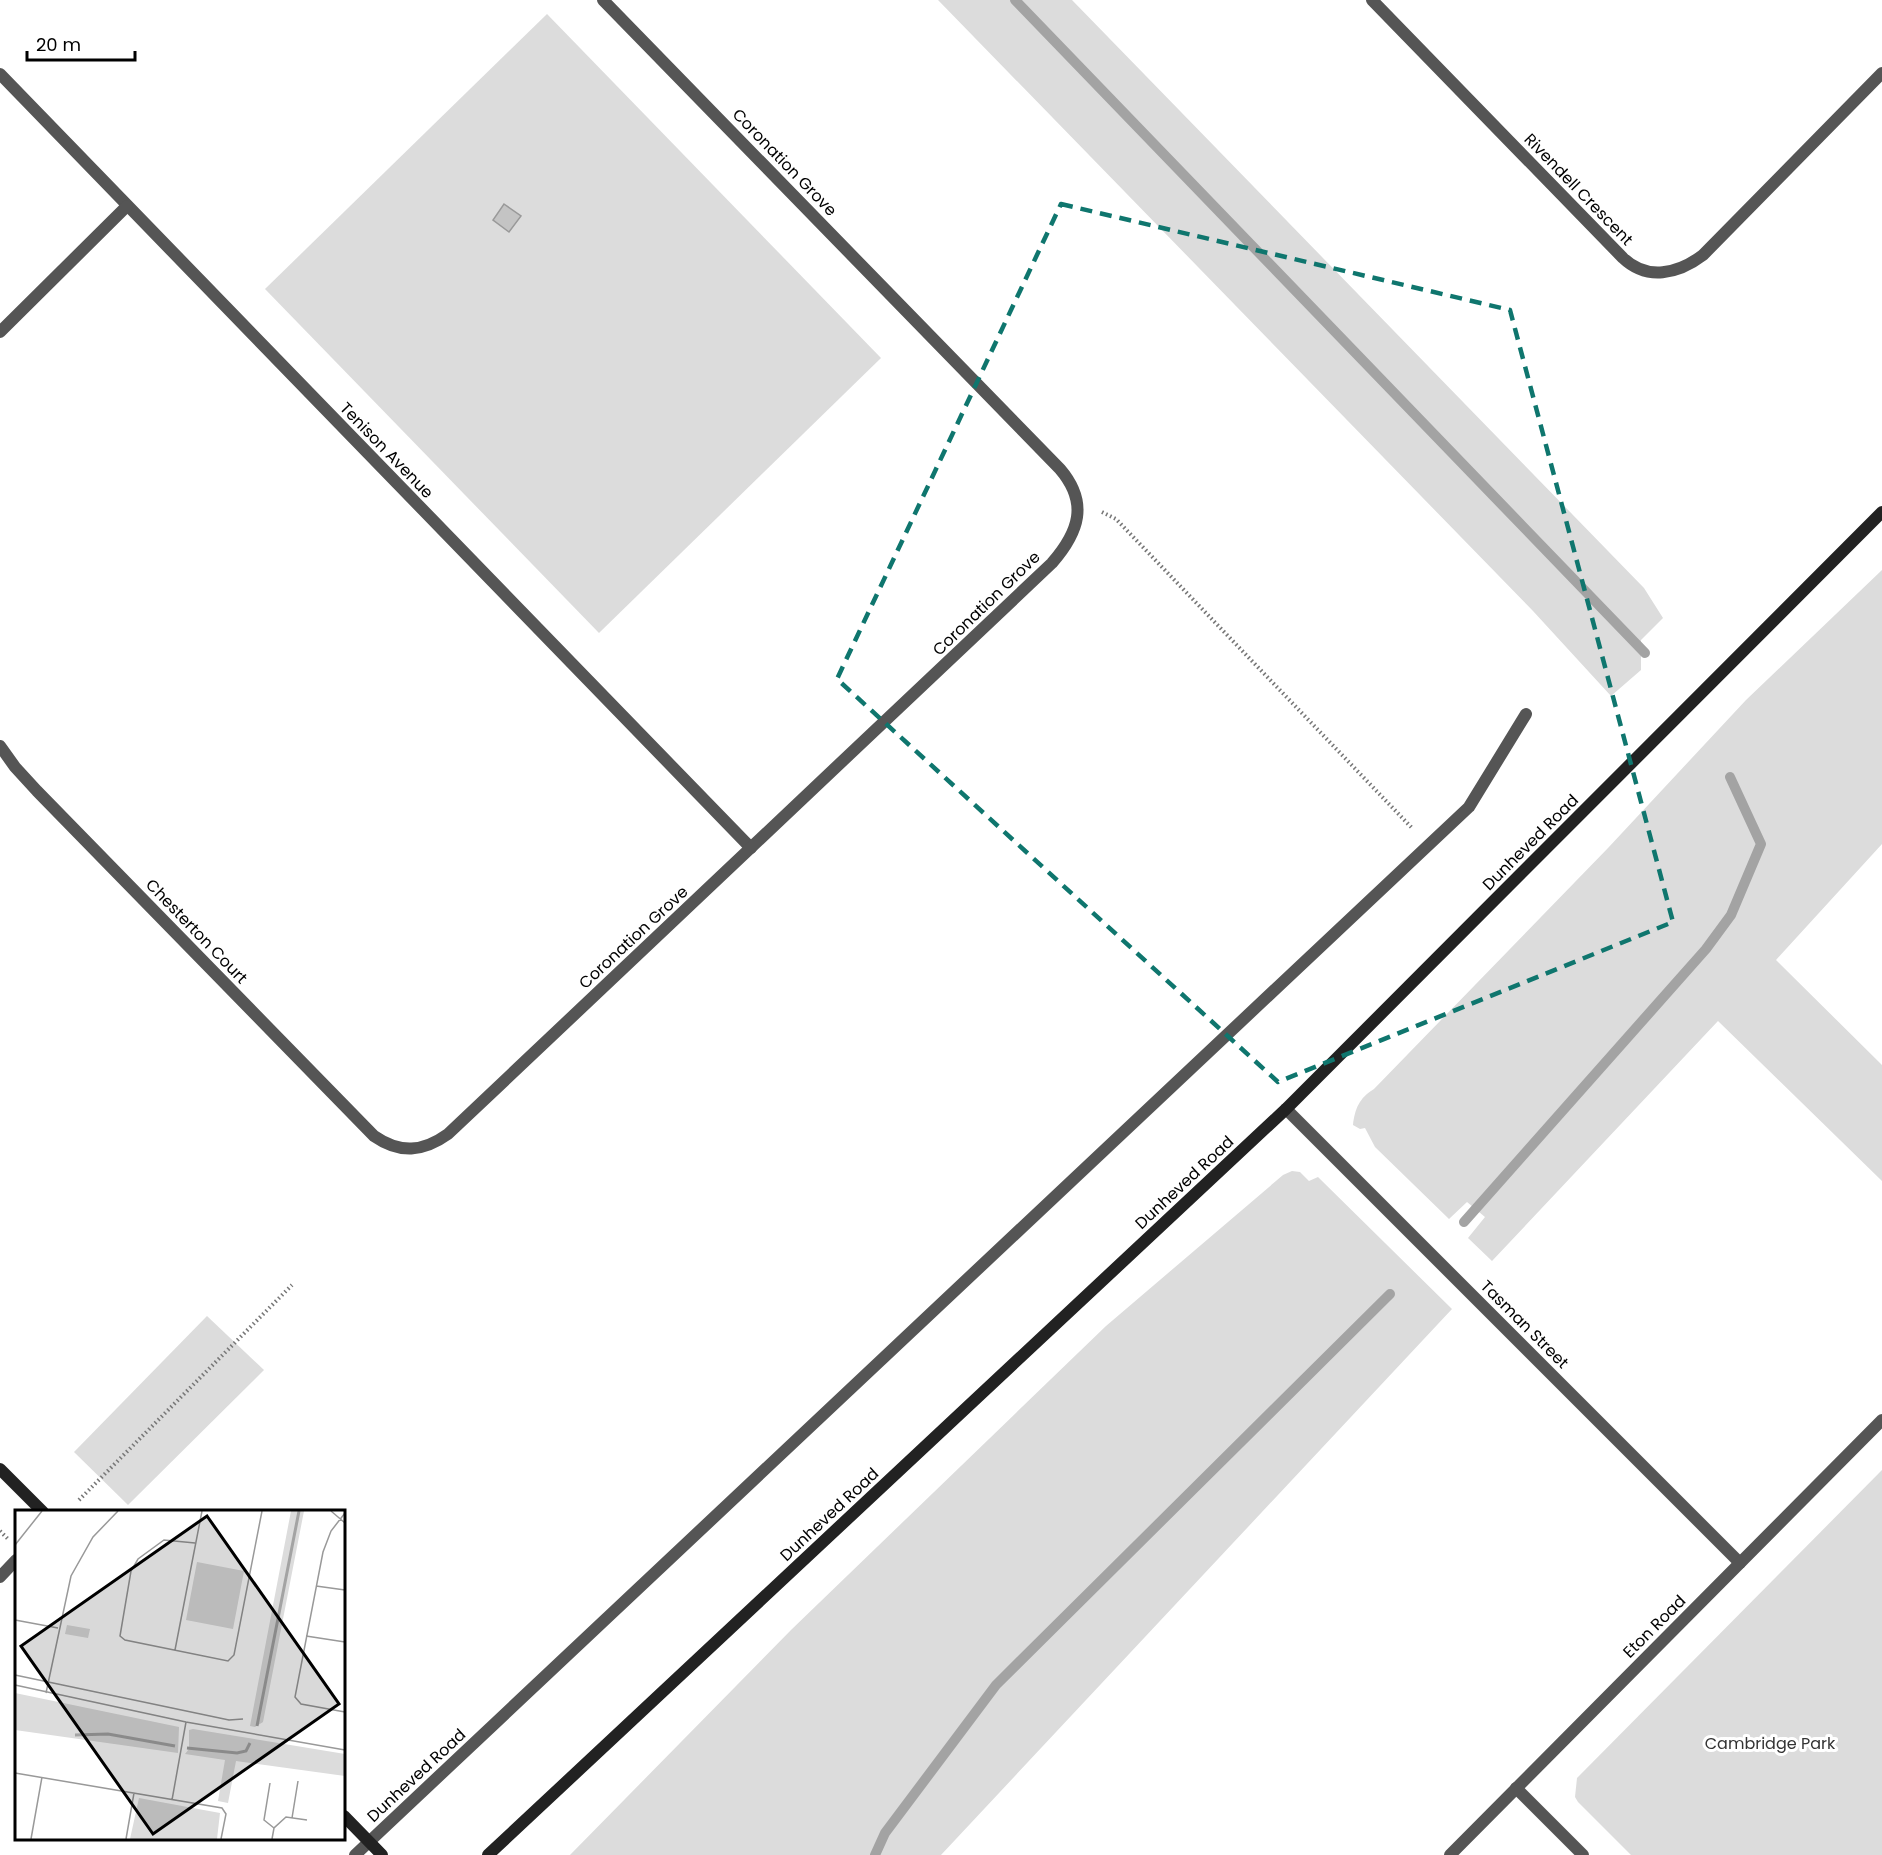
<svg xmlns="http://www.w3.org/2000/svg" width="1882" height="1855" viewBox="0 0 1882 1855" font-family="Poppins,sans-serif">
  <rect width="100%" height="100%" fill="#fff"/>
  <g fill="#dcdcdc">
    <polygon points="938,0 1072,0 1644,588 1663,618 1641,640 1641,670 1611,696 1533,611"/>
    <polygon points="547,14 881,358 599,633 265,289"/>
    <path d="M1882,570V844L1776,960L1882,1065V1181L1718,1021L1492,1261L1468,1238L1485,1217L1467,1202L1449,1219L1375,1147L1365,1128L1360,1129L1353,1125C1355,1109 1359,1098 1374,1089L1608,848L1746,700Z"/>
    <polygon points="1292,1171 1300,1172 1309,1181 1318,1177 1452,1309 941,1855 570,1855 791,1630 1106,1326 1283,1175"/>
    <polygon points="207,1316 264,1370 128,1505 74,1452"/>
    <polygon points="1882,1470 1882,1855 1631,1855 1578,1802 1575,1797 1577,1778"/>
  </g>
  <g fill="none" stroke-linecap="round" stroke-linejoin="round">
    <g stroke="#a3a3a3" stroke-width="10">
      <polyline points="1015,0 1645,653"/>
      <polyline points="1464,1222 1706,949 1731,915 1761,844 1730,777"/>
      <polyline points="875,1855 885,1833 996,1685 1390,1294"/>
    </g>
  </g>
  <polygon fill="#c4c4c4" stroke="#999" stroke-width="1.5" points="504,204 521,216 509,232 493,220"/>
  <g fill="none" stroke-linecap="round" stroke-linejoin="round">
    <g stroke="#777" stroke-width="4" stroke-dasharray="1.5 3" stroke-linecap="butt">
      <polyline points="1102,512 1116,519 1412,828"/>
      <polyline points="79,1500 292,1285"/>
      <polyline points="0,1531 8,1539"/>
    </g>
    <g stroke="#555" stroke-width="12">
      <path d="M1372,0L1623,258C1647,281 1678,274 1703,255L1882,73"/>
      <polyline points="0,74 751,848"/>
      <polyline points="0,332 127,206"/>
      <path d="M0,746L15,767L37,791L374,1136C400,1154 423,1152 448,1134L1052,563C1079,532 1089,503 1060,469L603,0"/>
      <polyline points="1286,1109 1740,1563"/>
      <polyline points="0,1577 16,1560"/>
      <polyline points="1516,1788 1583,1855"/>
      <polyline points="355,1855 1469,807 1526,714"/>
      <polyline points="1450,1855 1882,1420"/>
    </g>
    <g stroke="#222" stroke-width="12">
      <polyline points="0,1469 43,1512"/>
      <polyline points="344,1816 382,1855"/>
      <polyline points="488,1855 1286,1109 1882,512"/>
    </g>
  </g>
  <path fill="none" stroke="#0f766e" stroke-width="4.5" stroke-dasharray="12 8" stroke-linejoin="round" d="M1061,204L1510,310L1673,922L1278,1082L837,679Z"/>
  <g text-anchor="middle" stroke-width="6" stroke-linejoin="round" paint-order="stroke">
    <g font-size="16" fill="#000" stroke="#fff">
      <text transform="translate(785 162) rotate(46)" y="6">Coronation Grove</text>
      <text transform="translate(1579 189) rotate(46)" y="6">Rivendell Crescent</text>
      <text transform="translate(387 450) rotate(46)" y="6">Tenison Avenue</text>
      <text transform="translate(986 603) rotate(-44)" y="6">Coronation Grove</text>
      <text transform="translate(1530 842) rotate(-45)" y="6">Dunheved Road</text>
      <text transform="translate(197 931) rotate(46)" y="6">Chesterton Court</text>
      <text transform="translate(633 937) rotate(-43)" y="6">Coronation Grove</text>
      <text transform="translate(1184 1182) rotate(-43)" y="6">Dunheved Road</text>
      <text transform="translate(1525 1324) rotate(45)" y="6">Tasman Street</text>
      <text transform="translate(829 1514) rotate(-43)" y="6">Dunheved Road</text>
      <text transform="translate(1654 1626) rotate(-45)" y="6">Eton Road</text>
      <text transform="translate(416 1775) rotate(-43)" y="6">Dunheved Road</text>
    </g>
    <g font-size="16" fill="#333" stroke="#fff">
      <text x="1770" y="1749">Cambridge Park</text>
    </g>
  </g>
  <g transform="translate(15 1510)">
    <rect width="330" height="330" fill="#fff"/>
    <path d="M276,1H289L248,212L240,217L235,216ZM182,52L229,61L218,119L171,110ZM52,115L75,119L73,128L50,124ZM0,183L164,217L163,243L0,220ZM178,219L330,244V266L221,251L213,293L203,291L210,250L170,244L174,239V220ZM124,288L205,303L202,329H115Z" fill="#dcdcdc"/>
    <path fill="none" stroke="#a3a3a3" stroke-width="3" d="M242,216L284,1M60,225L93,224L160,236M172,238L222,243L231,241L235,233"/>
    <path fill="none" stroke="#999" stroke-width="1.5" d="M316,1L330,13M330,3L316,21L308,42L280,187L286,194L330,202M180,33L149,30L123,49L116,61L105,126L110,130L213,151L219,145L247,1M0,35L27,1M301,76L330,80M0,110L43,118M291,126L330,132M160,140L187,1M0,165L214,210L228,209M0,175L171,212L330,240M31,183L56,66L78,27L103,1M0,263L207,298L211,304L206,329M255,273L249,310L259,318M157,290L171,212M277,308L283,271M16,329L27,267M111,329L119,283M257,329L259,318L271,307L292,310"/>
    <path fill="#000" fill-opacity="0.15" stroke="#000" stroke-width="3" d="M192,6L324,194L138,324L6,136Z"/>
    <rect width="330" height="330" fill="none" stroke="#000" stroke-width="3"/>
  </g>
  <path d="M27 51v9h108v-9" fill="none" stroke="#000000" stroke-width="3"/>
  <text x="36" y="51" font-size="18" fill="#000000" stroke="#ffffff" stroke-width="4.5" paint-order="stroke">20 m</text>
</svg>
